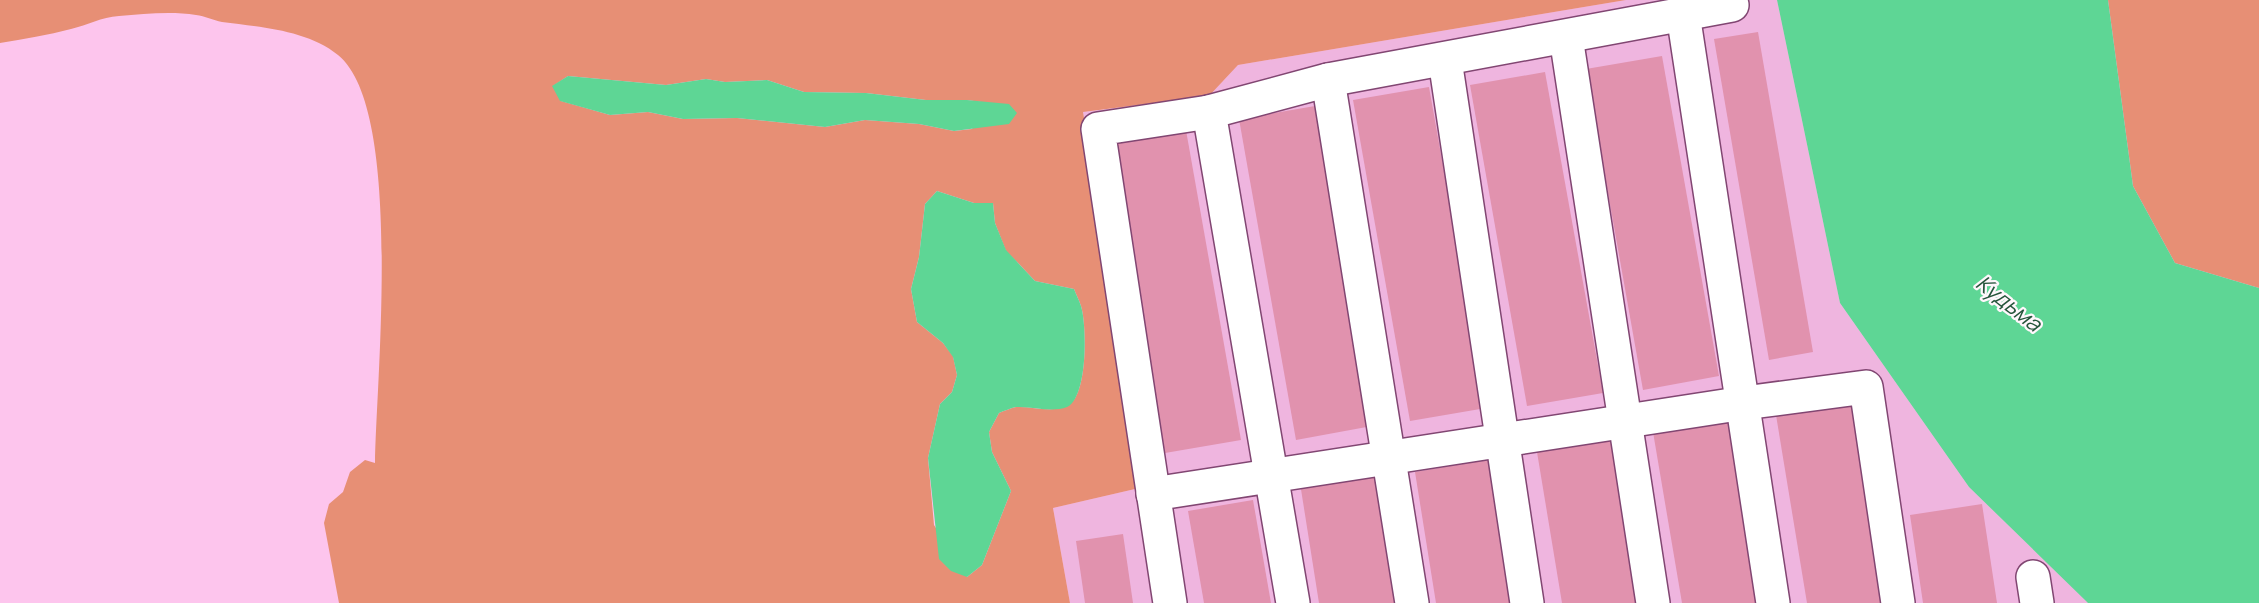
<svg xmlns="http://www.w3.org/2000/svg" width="2259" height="603" viewBox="0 0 2259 603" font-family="Manrope,sans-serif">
  <rect width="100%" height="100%" fill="#fdc5ed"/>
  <polygon fill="#efb5df" points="1626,0 1777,0 1840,303 1969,487 2088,603 1070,603 1053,508 1148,486 1083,112 1209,96 1238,65"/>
  <g fill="#e78f75" fill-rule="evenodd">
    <path d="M0,0H1626L1238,65L1209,96L1083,112L1148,486L1053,508L1070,603H339L324,523L329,504L343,492L350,472L365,460L375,463C376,380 404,108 338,55C307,30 260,27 222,22C213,20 205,16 196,15C171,11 144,14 119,16C101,17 88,25 71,29C48,35 24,39 0,43ZM568,76L666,85L706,79L725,82L767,80L804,92L866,93L926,100H967L988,103L972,129L954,131L919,124L865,120L825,127L737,118L683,119L648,112L610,115L561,101L553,86ZM937,191L974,203H993L995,223L1006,251L1020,265L1035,281L1074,289C1076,294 1079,300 1081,306C1087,325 1088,398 1067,406C1050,413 1033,406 1016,407C1011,408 1004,411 999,413L989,432L992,452L1011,491L982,565L967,577L934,525L928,458L940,404L952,392L957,375L953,356L943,343L917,322L911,289L919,257L925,204Z"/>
    <polygon points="2108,0 2259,0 2259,288 2175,263 2133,186"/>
  </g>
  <g fill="#5ed695">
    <polygon points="1777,0 2108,0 2133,186 2175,263 2259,288 2259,603 2088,603 1969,487 1840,303"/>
    <polygon points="568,76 666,85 706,79 725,82 767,80 804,92 866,93 926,100 967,100 1009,104 1017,113 1009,124 954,131 919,124 865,120 825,127 737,118 683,119 648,112 610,115 560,101 552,86"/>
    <path d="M937,191L974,203H993L995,223L1006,250L1020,265L1035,281L1074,289C1076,294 1079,300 1081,306C1087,325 1088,397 1067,407C1051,413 1033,406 1016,407C1011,408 1004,411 999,413L989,432L992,452L1011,491L982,565L967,577L951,571L939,559L928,458L940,404L952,392L957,375L953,357L943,343L917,322L911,289L919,257L925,204Z"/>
  </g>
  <g fill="#e192ae">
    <polygon points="1758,32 1813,352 1769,360 1714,39"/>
    <polygon points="1662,56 1719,376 1643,390 1586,69"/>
    <polygon points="1545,72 1603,393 1527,406 1470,85"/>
    <polygon points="1429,87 1486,408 1410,421 1353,100"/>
    <polygon points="1315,106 1372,426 1296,440 1239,119"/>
    <polygon points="1184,119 1241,440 1165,453 1108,132"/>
    <polygon points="1852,403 1885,603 1807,603 1776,415"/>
    <polygon points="1729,419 1760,603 1682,603 1653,432"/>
    <polygon points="1610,435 1637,603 1562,603 1536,446"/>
    <polygon points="1492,459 1515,603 1436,603 1415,472"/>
    <polygon points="1376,472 1396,603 1319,603 1300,483"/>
    <polygon points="1253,500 1271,603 1204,603 1188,511"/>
    <polygon points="1982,504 1997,603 1923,603 1910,515"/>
    <polygon points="1123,534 1133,603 1085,603 1076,541"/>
  </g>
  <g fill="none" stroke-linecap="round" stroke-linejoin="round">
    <defs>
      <g id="minor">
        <polyline points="1683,14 1773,603"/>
        <polyline points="1566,37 1653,603"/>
        <polyline points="1445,60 1527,603"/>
        <polyline points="1328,80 1412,603"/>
        <polyline points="1153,494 1744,403 1866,387 1898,603"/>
        <polyline points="2033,577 2037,603"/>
        <polyline points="1170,603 1098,129 1209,112"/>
        <polyline points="1293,603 1209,112 1328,80 1732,5"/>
      </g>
    </defs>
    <use href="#minor" stroke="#814672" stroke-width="36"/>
    <use href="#minor" stroke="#fff" stroke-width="33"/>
  </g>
  <g text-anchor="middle" stroke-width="4.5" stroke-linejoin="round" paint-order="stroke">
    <g font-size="22" font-style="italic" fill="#25553b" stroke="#fff7fc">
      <text transform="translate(2009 303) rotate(38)" y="8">Кудьма</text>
    </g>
  </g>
</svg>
